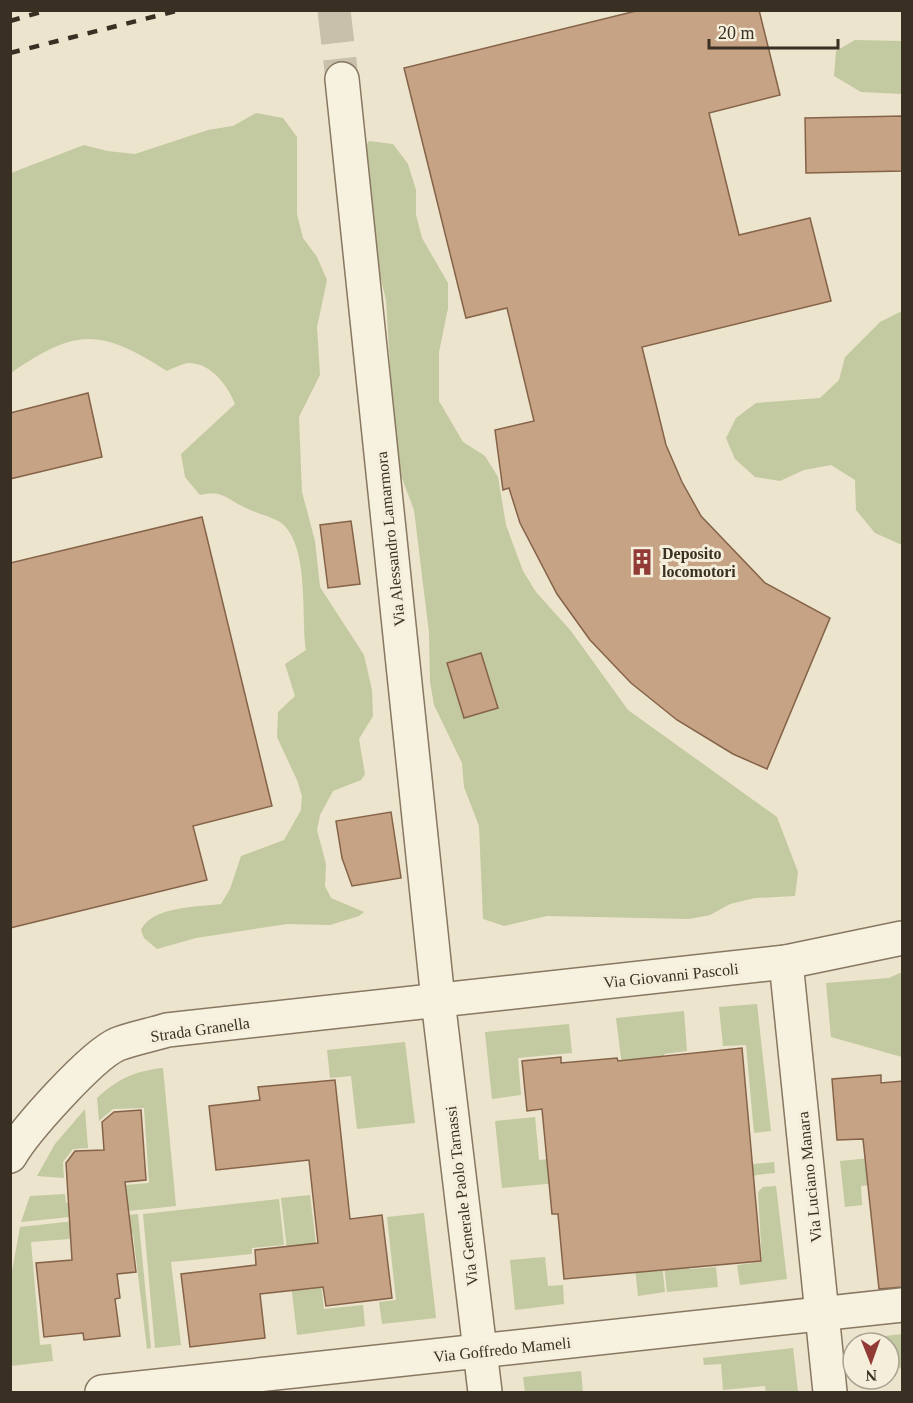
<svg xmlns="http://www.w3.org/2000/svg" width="913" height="1403" viewBox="0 0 913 1403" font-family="'Times New Roman',serif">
  <rect width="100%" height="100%" fill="#ece4cc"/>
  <g fill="#c3c9a0">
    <polygon points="855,40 902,41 902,94 861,92 834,76 836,51"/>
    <path d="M256,113L283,118L297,137V214L303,238L317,257L327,280L317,327L320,375L299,417L302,492L315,541L320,587L364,655L372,690L373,716L359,739L365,774L361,780L333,791L320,815L317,830L326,864L325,886L331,898L364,912L359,916L330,925L287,924L196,938L157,949L144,938L141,930C152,906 198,907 221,904L230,889L241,856L284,840L301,810L302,796L297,780L277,737L278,712L295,696L285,664L306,650C301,617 310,543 280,522C270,516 256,513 246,508C226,499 224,490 200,495L185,477L181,454L235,404C228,386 212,364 190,363C184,363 173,368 167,371C100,328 76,328 11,373V173L84,145L107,151L135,154L208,130L233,126Z"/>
    <polygon points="369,141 393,144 408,164 416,190 416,215 422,238 448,283 448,308 439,352 439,401 463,442 485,456 498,477 506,525 523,571 536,592 571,631 628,710 777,817 798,872 795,896 755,898 730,904 710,915 689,919 547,916 504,926 483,919 479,826 464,787 462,763 434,705 430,682 429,633 414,510 399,470 395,448 386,300 363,205 356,161"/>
    <polygon points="902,311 902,545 875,533 856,510 855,480 831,465 804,470 780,481 755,477 735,459 726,438 736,418 756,403 820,398 839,380 845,357 880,322"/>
    <polygon points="902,972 902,1057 831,1037 826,983 889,978"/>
    <polygon points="757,1004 771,1131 754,1133 746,1045 723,1046 719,1007"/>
    <polygon points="684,1011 687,1051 664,1054 671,1135 634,1162 616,1018"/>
    <polygon points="569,1024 572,1053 518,1058 521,1095 492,1099 485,1032"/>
    <polygon points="405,1042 415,1123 357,1129 351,1076 330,1078 327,1050"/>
    <path d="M163,1068L176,1206L21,1222L30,1196L65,1194L66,1203L127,1198L126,1185L149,1183L144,1108L113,1109L99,1121L97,1098C119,1078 135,1071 163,1068Z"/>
    <polygon points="85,1109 88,1148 73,1149 63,1162 64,1178 37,1176 55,1144"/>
    <polygon points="535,1117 539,1160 610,1153 612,1178 502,1188 495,1121"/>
    <polygon points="902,1155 902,1182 861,1186 862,1205 845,1207 840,1161"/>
    <polygon points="774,1162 775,1173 756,1175 735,1191 683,1197 689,1269 716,1267 718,1287 667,1292 656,1188 681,1171"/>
    <polygon points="776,1186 787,1279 740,1285 737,1265 762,1262 758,1192 763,1187"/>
    <polygon points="310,1195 324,1309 363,1305 365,1326 297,1335 281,1198"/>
    <polygon points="279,1199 284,1245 252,1248 252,1254 171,1262 181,1345 155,1348 143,1214"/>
    <polygon points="656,1208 665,1292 638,1296 629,1212"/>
    <polygon points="424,1213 436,1318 382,1324 379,1302 396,1300 387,1217"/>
    <polygon points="138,1214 151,1348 147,1349 133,1234 31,1242 40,1345 51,1344 53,1361 11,1366 11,1277 20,1227"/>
    <polygon points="545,1257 548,1286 563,1285 564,1304 515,1310 510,1260"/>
    <polygon points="902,1334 902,1368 889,1369 889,1343 859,1343 859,1339"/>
    <polygon points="793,1348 798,1392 766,1392 765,1386 723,1390 721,1364 704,1365 703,1358"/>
    <polygon points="581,1371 583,1392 525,1392 523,1377"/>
  </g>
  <g fill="#c6a385" stroke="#856349" stroke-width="1.5">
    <polygon points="640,10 759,10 780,95 709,113 739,235 810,218 831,301 642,347 666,445 682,482 701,516 765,583 830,618 767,769 733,754 677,720 631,683 590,640 557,594 520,523 509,488 503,490 495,430 534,421 507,308 466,318 404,68"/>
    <polygon points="903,116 903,171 806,173 805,118"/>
    <polygon points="88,393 102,457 10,479 10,413"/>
    <polygon points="202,517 272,806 193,826 207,880 10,928 10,563"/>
    <polygon points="351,521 360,584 328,588 320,525"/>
    <polygon points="481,653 498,708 464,718 447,663"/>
    <polygon points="391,812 401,878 352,886 342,858 336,821"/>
    <polygon points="742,1048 761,1261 564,1279 558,1214 552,1214 542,1109 527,1111 522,1061 561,1057 561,1063 617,1058 618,1061"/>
    <polygon points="881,1075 881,1083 903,1081 903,1287 879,1289 863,1139 837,1140 832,1079"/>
    <polygon points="335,1080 350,1219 382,1215 392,1298 326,1306 323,1287 260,1294 265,1338 190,1347 181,1274 256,1265 255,1250 318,1243 309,1160 216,1170 209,1106 260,1100 258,1087"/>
    <polygon points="141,1110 146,1180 125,1182 136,1272 117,1274 120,1298 115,1299 120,1336 84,1340 83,1333 44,1337 36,1263 72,1260 66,1163 75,1151 104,1150 102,1122 114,1112"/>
  </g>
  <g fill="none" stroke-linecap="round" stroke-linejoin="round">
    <polyline stroke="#c8c0aa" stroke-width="33" stroke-dasharray="33 16" stroke-linecap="butt" points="334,10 342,79"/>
    <defs>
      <g id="minor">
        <polyline points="342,79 438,1000 485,1392"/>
        <polyline points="786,962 830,1392"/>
        <path d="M10,1156C25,1130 92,1055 118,1044C134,1038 151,1035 167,1030L786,962L902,938"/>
        <polyline points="102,1392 902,1305"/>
      </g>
    </defs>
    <use href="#minor" stroke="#887761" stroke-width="36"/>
    <use href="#minor" stroke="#f7f1df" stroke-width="33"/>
    <g stroke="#3a2f23" stroke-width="4.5" stroke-dasharray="10 10" stroke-linecap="butt">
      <polyline points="10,21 48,10"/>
      <polyline points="10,53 180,10"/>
    </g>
  </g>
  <defs>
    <symbol id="building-bare" viewBox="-9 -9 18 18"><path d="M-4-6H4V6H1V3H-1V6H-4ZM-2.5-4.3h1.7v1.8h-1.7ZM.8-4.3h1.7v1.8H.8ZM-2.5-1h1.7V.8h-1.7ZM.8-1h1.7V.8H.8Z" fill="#913a36" stroke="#f4eedb" stroke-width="2.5" paint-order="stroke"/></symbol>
  </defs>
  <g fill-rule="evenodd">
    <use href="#building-bare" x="623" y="543" width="38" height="38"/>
  </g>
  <g text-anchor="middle" stroke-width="6" stroke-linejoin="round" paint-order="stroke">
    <g font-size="16" fill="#3a2f23" stroke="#f4eedb">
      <text transform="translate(390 539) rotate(-96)" y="6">Via Alessandro Lamarmora</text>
      <text transform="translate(671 975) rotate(-6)" y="6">Via Giovanni Pascoli</text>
      <text transform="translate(200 1029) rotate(-8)" y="6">Strada Granella</text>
      <text transform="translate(809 1177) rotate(-96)" y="6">Via Luciano Manara</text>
      <text transform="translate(461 1196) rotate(-97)" y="6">Via Generale Paolo Tarnassi</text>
      <text transform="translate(502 1349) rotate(-6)" y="6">Via Goffredo Mameli</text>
    </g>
    <g font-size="16" font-weight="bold" fill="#3a2f23" stroke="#f4eedb" text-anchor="start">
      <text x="662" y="559">Deposito<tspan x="662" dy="18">locomotori</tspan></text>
    </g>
  </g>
  <rect width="913" height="1403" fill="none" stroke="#3a2f23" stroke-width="24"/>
  <g transform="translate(871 1361) rotate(179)"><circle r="28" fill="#f4eedb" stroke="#aaa291" stroke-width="1.5"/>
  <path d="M0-4.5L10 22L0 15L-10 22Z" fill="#913a36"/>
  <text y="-9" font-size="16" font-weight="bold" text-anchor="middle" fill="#3a2f23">N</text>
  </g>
  <path d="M709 39v9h129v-9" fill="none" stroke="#3a2f23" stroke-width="3"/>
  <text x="718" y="39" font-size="18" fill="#3a2f23" stroke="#f4eedb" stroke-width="4.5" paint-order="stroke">20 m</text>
</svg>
